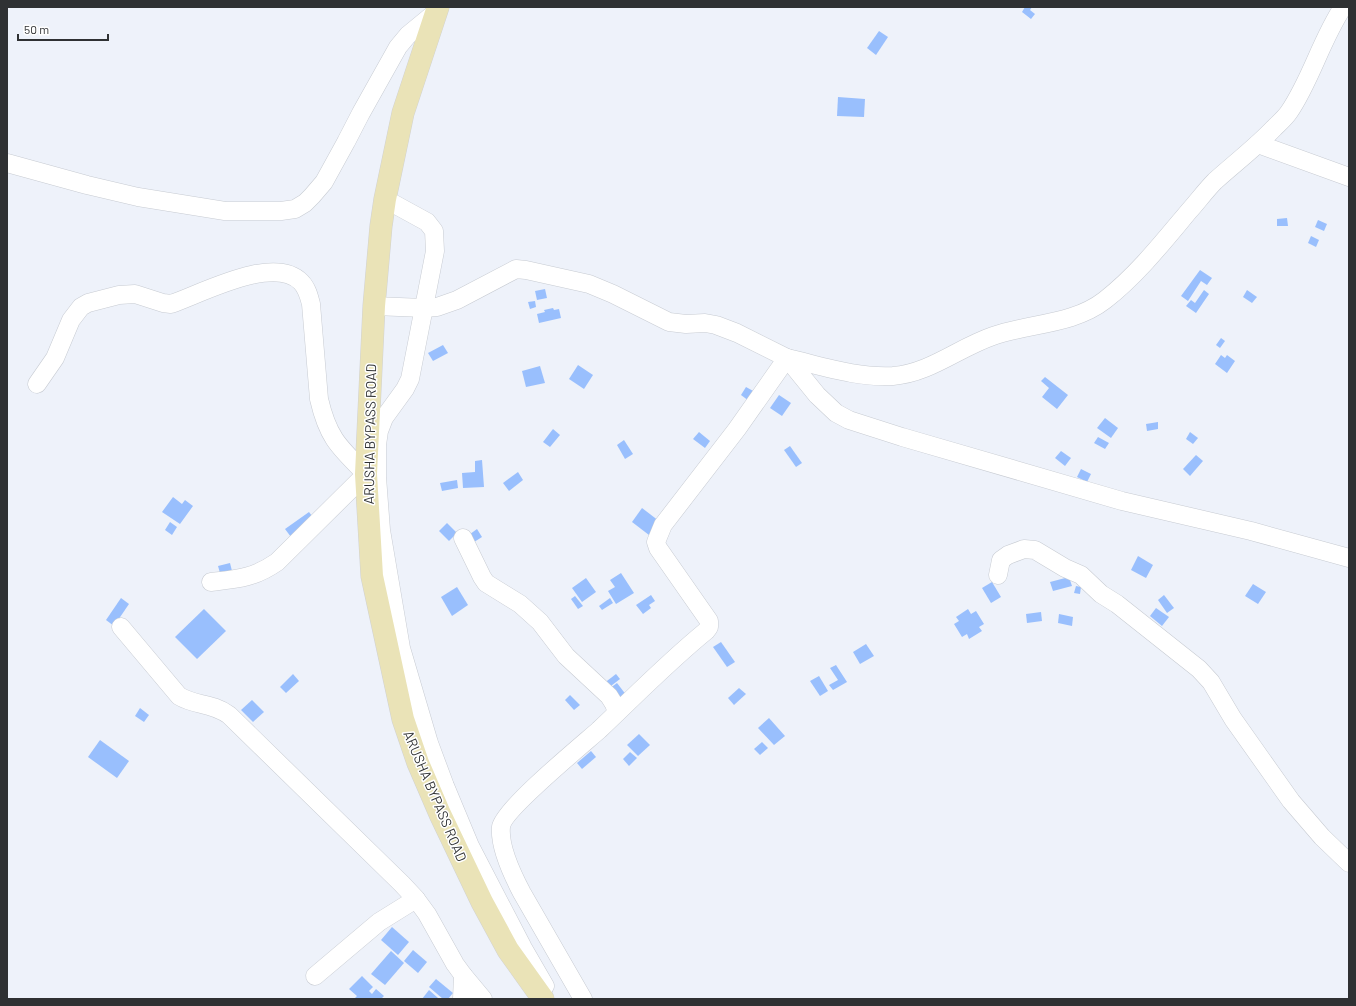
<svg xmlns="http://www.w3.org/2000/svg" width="1356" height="1006" viewBox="0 0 1356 1006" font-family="Barlow,sans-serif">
  <rect width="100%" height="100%" fill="#eef2fa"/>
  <g fill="#99bffd">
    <polygon points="1025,7 1032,7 1030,10 1035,14 1031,19 1022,12"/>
    <polygon points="879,31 888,37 876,55 867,48"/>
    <polygon points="838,97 865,99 864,117 837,116"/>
    <polygon points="1287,218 1288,226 1277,226 1277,219"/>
    <polygon points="1318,220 1327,224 1324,231 1315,227"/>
    <polygon points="1311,236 1319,240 1316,247 1308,243"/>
    <polygon points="1200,270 1212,278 1207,285 1201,281 1188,301 1181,296"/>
    <polygon points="545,289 547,298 537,300 535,291"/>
    <polygon points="1204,290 1209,294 1196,313 1186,306 1191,300 1195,303"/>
    <polygon points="1247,290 1257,297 1252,303 1243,297"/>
    <polygon points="535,301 536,307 530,309 528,302"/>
    <polygon points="553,308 554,310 559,309 561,318 539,323 537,314 545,312 544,310"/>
    <polygon points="1221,338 1225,341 1220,348 1216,345"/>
    <polygon points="443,345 448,353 433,361 428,353"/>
    <polygon points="1221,355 1225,358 1227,355 1235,361 1227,373 1215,364"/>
    <polygon points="578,365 593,375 584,389 569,379"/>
    <polygon points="540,366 545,383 526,387 522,371"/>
    <polygon points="1045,377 1068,395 1057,409 1042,397 1049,388 1041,381"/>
    <polygon points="746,387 755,392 749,401 741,395"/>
    <polygon points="779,395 791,403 782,416 770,408"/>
    <polygon points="1105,418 1118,428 1111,438 1097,428"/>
    <polygon points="1158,422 1158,429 1147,431 1146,424"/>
    <polygon points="553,429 560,435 550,447 543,442"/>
    <polygon points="699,432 710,441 705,448 693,439"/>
    <polygon points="1190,432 1198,438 1193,444 1186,439"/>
    <polygon points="1098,437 1109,443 1105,449 1094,443"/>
    <polygon points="624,440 633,454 625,459 617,445"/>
    <polygon points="790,446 802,463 796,467 784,450"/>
    <polygon points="1061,451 1071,458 1065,466 1055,458"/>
    <polygon points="1196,455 1203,461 1190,476 1183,469"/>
    <polygon points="482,460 484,487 463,488 462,473 475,472 475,461"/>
    <polygon points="1081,469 1091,474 1087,482 1077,477"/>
    <polygon points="518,472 523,480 509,491 503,483"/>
    <polygon points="457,480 458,488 442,491 440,483"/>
    <polygon points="173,497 182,504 185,500 193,506 180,524 162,512"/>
    <polygon points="642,508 659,521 649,535 632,522"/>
    <polygon points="309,512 315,520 291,537 285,529"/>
    <polygon points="170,522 177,527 172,535 165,530"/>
    <polygon points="447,523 457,533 449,541 439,531"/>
    <polygon points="477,529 482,537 471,544 466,537"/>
    <polygon points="1138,556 1153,565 1146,578 1131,570"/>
    <polygon points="230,563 232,571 220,573 218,566"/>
    <polygon points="621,573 634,593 616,604 608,591 615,587 610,580"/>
    <polygon points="1069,577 1072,586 1053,591 1050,582"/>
    <polygon points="586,578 596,592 582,602 572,588"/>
    <polygon points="992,582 1001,597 991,603 982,588"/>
    <polygon points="1253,584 1266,592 1258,604 1245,596"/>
    <polygon points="1076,586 1081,587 1080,594 1074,593"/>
    <polygon points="457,587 468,605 452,616 441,597"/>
    <polygon points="651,595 655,601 649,605 651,608 643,614 636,605"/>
    <polygon points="1164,595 1174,608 1167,613 1158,600"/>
    <polygon points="575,596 583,606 578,609 571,599"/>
    <polygon points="121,598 129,604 114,626 106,620"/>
    <polygon points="610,598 613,603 602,610 599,606"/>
    <polygon points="1156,608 1169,617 1162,626 1150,616"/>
    <polygon points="204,609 226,631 197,659 175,637"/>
    <polygon points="968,609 971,614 976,611 984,624 979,627 982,631 969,639 967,634 962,637 954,624 959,621 956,617"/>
    <polygon points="1041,612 1042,621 1027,623 1026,614"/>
    <polygon points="1059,614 1073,617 1072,626 1058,623"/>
    <polygon points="721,642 735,662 727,667 713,647"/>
    <polygon points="866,644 874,656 860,664 853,652"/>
    <polygon points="836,665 847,682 833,690 829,685 838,680 830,668"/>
    <polygon points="293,674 299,681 286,693 280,687"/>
    <polygon points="616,674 620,679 607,689 603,684"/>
    <polygon points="819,676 828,691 820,696 810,681"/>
    <polygon points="617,683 627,696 619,702 609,689"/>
    <polygon points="739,688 746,694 734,705 728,698"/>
    <polygon points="570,695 580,705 574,710 565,700"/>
    <polygon points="252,700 264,712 253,722 241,710"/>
    <polygon points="140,708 149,715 144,722 135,716"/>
    <polygon points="769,718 785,736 774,745 758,728"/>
    <polygon points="639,734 650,745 638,756 627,745"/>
    <polygon points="100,740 129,761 117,778 88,757"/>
    <polygon points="762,742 768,748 760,755 754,749"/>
    <polygon points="591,751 596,757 582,769 577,763"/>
    <polygon points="630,752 637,758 629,766 623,759"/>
    <polygon points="392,927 409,942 398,955 381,940"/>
    <polygon points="413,950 427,962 418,973 404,961"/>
    <polygon points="391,951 404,963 385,985 371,974"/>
    <polygon points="362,976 373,987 369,991 372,994 376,989 384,996 381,999 354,999 357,996 349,989"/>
    <polygon points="436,979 453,993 448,999 443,999 429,987"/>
    <polygon points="429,990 438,998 437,999 422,999"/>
  </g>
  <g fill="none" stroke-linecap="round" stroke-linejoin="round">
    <defs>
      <g id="minor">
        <polyline points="1258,144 1349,177"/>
        <polyline points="7,163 87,185 138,197 225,211 281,211 295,209 305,203 312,196 324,182 346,142 361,113 398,47 408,35 436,12"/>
        <polyline points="385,199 427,222 434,231 435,251 410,379 405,389 384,418 379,431 377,445 377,477 381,530 401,648 429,743 445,786 470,846 523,948 545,986"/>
        <polyline points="374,306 424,308 437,307 457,300 516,269 526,270 589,284 613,294 669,322 686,324 705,323 716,325 737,333 787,358 817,395 836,413 849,420 902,437 1122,501 1251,531 1349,558"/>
        <path d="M37,384L55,358L71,320L81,307L88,303L119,295L135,294L163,303L171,304C201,294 274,254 301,282C307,288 309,296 311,304L319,399C328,438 339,447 366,474L277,562C254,578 238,579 211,582"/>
        <polyline points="463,538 482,577 486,583 520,604 540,622 566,656 609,696 614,704 617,712"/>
        <polyline points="998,575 1001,560 1008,555 1024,549 1035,550 1065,568 1081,575 1101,594 1117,604 1199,669 1211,682 1233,719 1291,801 1322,837 1349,863"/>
        <path d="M121,627L179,696C195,706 211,702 229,715L402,884L416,899L427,914L455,964L463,975L483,999"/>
        <polyline points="315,976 379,922 416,899"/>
        <polyline points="462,999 463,975"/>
        <path d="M583,999L522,893C513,876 499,847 501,827C503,810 582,745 599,730C635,696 668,662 706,631L709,627V621L658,548L656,542L663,525L737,429L787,358C822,366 857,378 893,376C930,373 958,348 993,336C1030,323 1073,325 1105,300C1137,275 1163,242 1189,211C1198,201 1206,190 1215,181C1235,163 1256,147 1274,128C1279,123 1285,118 1289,112C1311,80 1321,40 1343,7"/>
      </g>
      <polyline id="major" points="438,7 403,113 385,199 381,226 374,306 366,474 372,576 403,719 418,763 440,814 482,902 508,950 543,999"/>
    </defs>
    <use href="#minor" stroke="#c7cbd2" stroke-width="19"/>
    <use href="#major" stroke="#d1d2d2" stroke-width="23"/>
    <use href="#minor" stroke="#fff" stroke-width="18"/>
    <use href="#major" stroke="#eae3b7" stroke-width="22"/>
  </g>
  <g text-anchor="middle" stroke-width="3" stroke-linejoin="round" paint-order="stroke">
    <g font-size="14" fill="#2f3133" stroke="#fff">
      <text transform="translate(370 434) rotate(-89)" y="5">ARUSHA BYPASS ROAD</text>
      <text transform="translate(435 796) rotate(67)" y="5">ARUSHA BYPASS ROAD</text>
    </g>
  </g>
  <rect width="1356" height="1006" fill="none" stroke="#2f3133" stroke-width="16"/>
  <path d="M18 34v6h90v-6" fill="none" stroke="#2f3133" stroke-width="2"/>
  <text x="24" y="34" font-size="12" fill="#2f3133" stroke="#ffffff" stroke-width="3" paint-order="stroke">50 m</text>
</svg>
